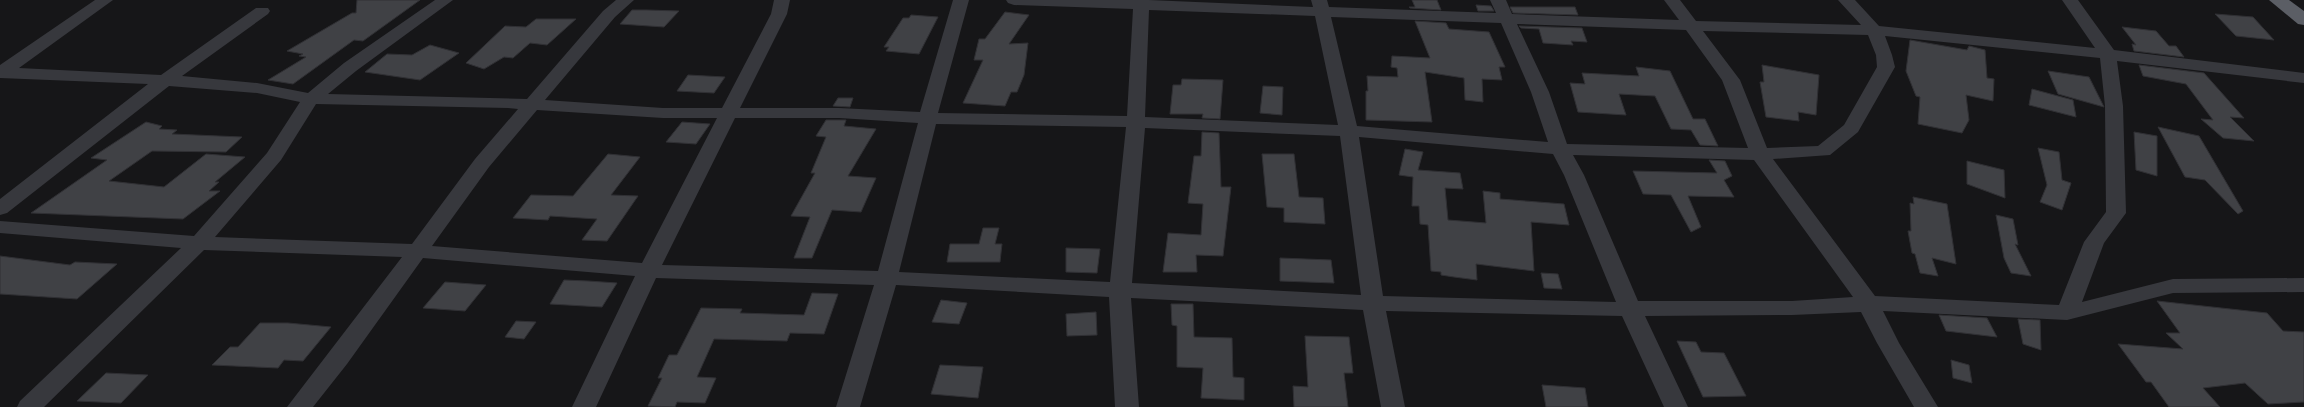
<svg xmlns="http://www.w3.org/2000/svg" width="2304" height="407" viewBox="0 0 2304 407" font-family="'PT Sans',sans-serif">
  <rect width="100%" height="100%" fill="#161618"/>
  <g fill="#404145" stroke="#303034">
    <polygon points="357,0 420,0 363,41 354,40 293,84 268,80 306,57 299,56 303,54 287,51 352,13 356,13"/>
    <polygon points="1412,0 1437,0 1441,10 1410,8 1409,7 1415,7"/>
    <polygon points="1476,5 1491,6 1494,11 1478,11"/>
    <polygon points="1510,7 1575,7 1578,15 1513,13"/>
    <polygon points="632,10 647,10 679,11 664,27 620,24"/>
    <polygon points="1005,12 1029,15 1009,44 1028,43 1024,75 1017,92 1011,92 1005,106 963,103 983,60 974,60 979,39 985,39"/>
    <polygon points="2215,14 2253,17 2274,40 2236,36"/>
    <polygon points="911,15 938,17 919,54 886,51 889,47 884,47 903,18 909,18"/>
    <polygon points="536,19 576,19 547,45 530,43 513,58 504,57 484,69 466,63 505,26 526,27"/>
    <polygon points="1415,21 1446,23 1449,29 1489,32 1505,67 1499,67 1502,80 1482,79 1483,102 1465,100 1464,78 1425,72 1432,122 1366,120 1366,91 1368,91 1367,76 1398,77 1397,68 1391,67 1392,56 1430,58"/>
    <polygon points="1519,26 1582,28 1587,42 1571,41 1573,45 1543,43 1539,29 1521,28"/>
    <polygon points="2122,27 2156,31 2169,46 2176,46 2184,57 2134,51 2132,44 2136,45"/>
    <polygon points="1910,40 1967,50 1969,46 1985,50 1987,78 1994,79 1993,101 1966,95 1969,120 1962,133 1918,124 1920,97 1916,96 1906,71"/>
    <polygon points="430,45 459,53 420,80 365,72 387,54 412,55"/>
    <polygon points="1762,65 1819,75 1816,115 1798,112 1799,121 1766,117 1760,82 1764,82"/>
    <polygon points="2139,65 2204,73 2244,118 2230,117 2254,141 2223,138 2201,119 2213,120 2186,84 2143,76"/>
    <polygon points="1636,67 1670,71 1693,119 1705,119 1718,146 1700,145 1691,130 1671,129 1655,96 1619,94 1626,115 1578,112 1570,83 1585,84 1582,73 1639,76"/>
    <polygon points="2048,71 2089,77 2104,107 2058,94"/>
    <polygon points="688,75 725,77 714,93 677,91"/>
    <polygon points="1182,79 1223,80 1220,119 1202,118 1203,114 1170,114 1173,85 1181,85"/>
    <polygon points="1263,86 1283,87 1282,115 1260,113"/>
    <polygon points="2032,89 2073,100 2076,117 2029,105"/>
    <polygon points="838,98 853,98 850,107 833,106"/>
    <polygon points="826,120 846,120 844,126 876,129 848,176 876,178 861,212 832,210 812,258 794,258 810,217 791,216 815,173 811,173 826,137 816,136"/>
    <polygon points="146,122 162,126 159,129 177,130 172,134 242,137 226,152 152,151 109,181 164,187 206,154 245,157 215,182 219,182 209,191 220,191 183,219 31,213 107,160 91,158"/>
    <polygon points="682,122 710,124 696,144 666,142"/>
    <polygon points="2158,127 2199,136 2243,211 2238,214 2205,180 2185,177"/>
    <polygon points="1202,132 1219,133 1221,187 1231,187 1223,256 1196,255 1197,272 1163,272 1168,233 1201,235 1203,204 1188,203 1194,156 1201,156"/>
    <polygon points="2134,132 2157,136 2157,176 2136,170"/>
    <polygon points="2038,148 2059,152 2062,180 2071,183 2062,210 2040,202 2047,185"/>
    <polygon points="1405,149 1423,152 1418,170 1460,173 1463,189 1445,188 1448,220 1486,223 1483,191 1500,193 1500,199 1564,204 1569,225 1531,222 1534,271 1476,264 1477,280 1454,277 1441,275 1441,272 1431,271 1428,225 1420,224 1419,206 1412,206 1413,177 1399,175"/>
    <polygon points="608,154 640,157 611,195 638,196 607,241 582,240 597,219 550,216 548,220 513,218 531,195 573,196"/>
    <polygon points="1262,154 1294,154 1299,197 1323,198 1325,224 1284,222 1284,208 1267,207"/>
    <polygon points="1709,160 1725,161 1732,176 1724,180 1734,197 1688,196 1701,227 1691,232 1671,195 1643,194 1633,171 1717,173"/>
    <polygon points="1967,161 2004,170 2005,198 1967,184"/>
    <polygon points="1913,197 1947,204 1956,264 1932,258 1938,276 1920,273 1915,254 1912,253 1908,231 1911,231 1910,203 1914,204"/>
    <polygon points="1996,215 2013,219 2018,245 2015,244 2031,276 2011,273 2004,258"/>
    <polygon points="983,228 999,228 995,244 1002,244 1000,262 947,262 950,244 979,244"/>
    <polygon points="1066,248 1100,249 1097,273 1066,272"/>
    <polygon points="0,256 70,265 75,262 117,264 77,299 0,294"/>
    <polygon points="1280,258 1331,260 1334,283 1280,281"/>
    <polygon points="1541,273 1558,274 1562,289 1544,288"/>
    <polygon points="564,280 588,281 617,283 602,307 550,304"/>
    <polygon points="445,282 486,285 465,311 423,308"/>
    <polygon points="812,293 838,294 824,334 790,333 787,341 714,339 697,377 716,378 705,403 677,402 675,407 648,406 662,378 658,378 669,355 677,355 701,308 742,309 740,313 804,315"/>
    <polygon points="941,300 967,303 959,324 932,322"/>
    <polygon points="2157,301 2267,313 2283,331 2304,332 2304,402 2268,404 2245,383 2203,388 2220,407 2169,407 2151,382 2146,382 2118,344 2183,349 2166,333 2180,333"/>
    <polygon points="1171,304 1193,304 1194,337 1232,338 1233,377 1244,378 1244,400 1201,398 1203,368 1177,367 1177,326 1172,325"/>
    <polygon points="1096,312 1097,335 1067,336 1066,314"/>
    <polygon points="1939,315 1987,318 1997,337 1946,331"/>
    <polygon points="2018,319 2040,320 2041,350 2023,344"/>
    <polygon points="516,321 536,322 524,339 505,337"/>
    <polygon points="260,323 288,323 331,327 303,361 284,360 278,368 212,365 230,347 238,347"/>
    <polygon points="1305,336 1349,337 1353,373 1344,373 1348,407 1294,407 1293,386 1308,387"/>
    <polygon points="1677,341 1696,342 1701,352 1724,353 1746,396 1703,397"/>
    <polygon points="1951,360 1969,365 1972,383 1953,378"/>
    <polygon points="940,365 983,367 978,398 931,394"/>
    <polygon points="106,373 148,375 121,403 77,401"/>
    <polygon points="1542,385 1585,388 1588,407 1546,407"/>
  </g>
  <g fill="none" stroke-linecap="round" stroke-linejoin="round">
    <path fill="#37383d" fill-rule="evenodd" d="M95,0H113L19,68L161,75L256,8H268L270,11L268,14L182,76L257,83L308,93L344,63L435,0H453L356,71L328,94L527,99L603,11L616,0H634L615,17L545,100L663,108H722L771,14L774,0H790L787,14L740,108H839L920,112L953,0H969L938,113L1127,116L1133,9L1014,5L1008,3L1006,0H1149L1313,7L1311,0H1327L1329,7L1496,13L1490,0H1506L1512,14L1679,20L1664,0H1680L1696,21L1861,25L1838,0H1855L1879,26L2095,48L2062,0H2078L2114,50L2304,73V83L2117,61L2123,106L2126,213L2104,243L2082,302L2173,279L2304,278V292L2173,293L2067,320L1883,311L1899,343L1938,407H1914L1877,343L1861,312L1792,315L1645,316L1688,407H1664L1622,316L1386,311L1405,407H1381L1363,310L1131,298L1139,407H1115L1109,297L896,285L860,407H836L874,285L656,278L596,407H572L635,276L423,258L347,364L313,407H287L402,257L204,250L44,407H17L20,401L181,248L0,233V221L194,236L267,153L300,102L257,93L169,86L7,213L0,215V199L148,84L0,78V65ZM1149,10L1315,16L1338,125L1145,117ZM1331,17L1501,23L1531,92L1548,142L1357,126ZM1517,24L1686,30L1722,80L1748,148L1567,144L1549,92ZM1703,31L1868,35L1876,55L1877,67L1844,125L1818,146L1767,148L1740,80ZM1885,36L2100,58L2105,106L2106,212L2084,242L2059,305L1875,296L1773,159L1830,155L1858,132L1895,67L1892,55ZM316,104L508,108L518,109L475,159L412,244L215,237L281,160ZM537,110L663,118H717L642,263L432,246L489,167ZM735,118H839L918,123L878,271L662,265ZM936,124L1126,127L1110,282L899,272ZM1145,128L1340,136L1361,295L1132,283ZM1359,137L1553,154L1564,175L1616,302L1383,296ZM1573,155L1754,160L1853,297L1792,301H1638L1584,175Z"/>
    <polygon fill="#5b5e65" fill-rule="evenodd" points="2269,0 2289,0 2304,11 2304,25 2298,24"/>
  </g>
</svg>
